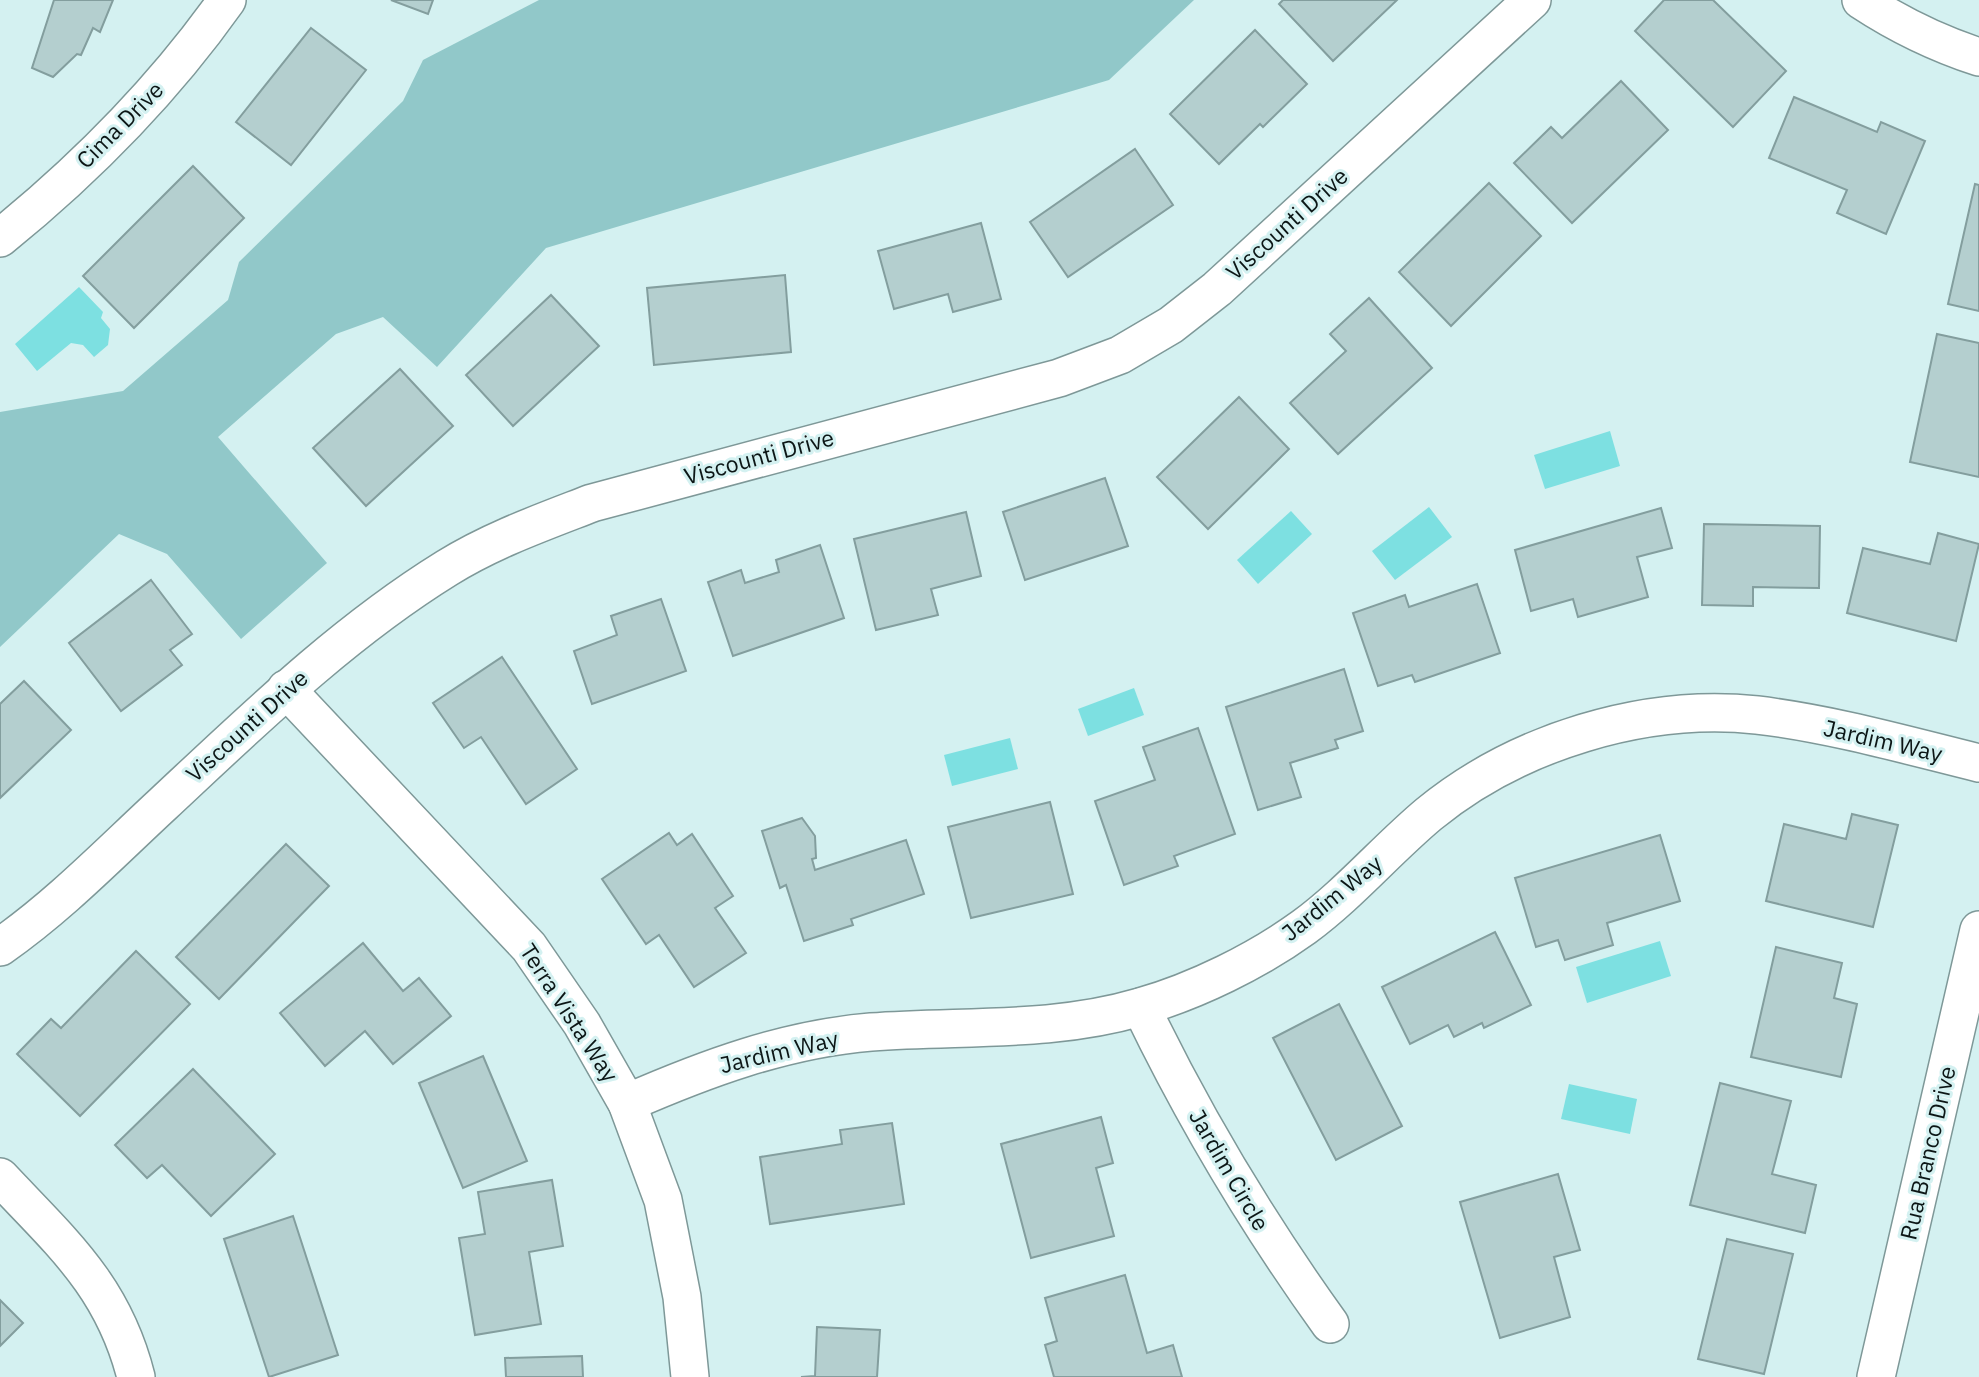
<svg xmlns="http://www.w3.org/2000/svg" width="1979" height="1377" viewBox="0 0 1979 1377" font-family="'IBM Plex Sans',sans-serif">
  <rect width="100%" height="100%" fill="#d4f1f1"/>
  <polygon fill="#91c8c9" points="539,0 1194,0 1109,80 546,248 437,367 383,317 336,334 218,437 327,563 241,639 167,554 119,534 0,647 0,412 123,391 228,300 239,262 403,101 423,60"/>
  <g fill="#7de0e1">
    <polygon points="79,287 103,312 101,318 110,329 108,345 94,357 83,345 71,343 37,371 15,344"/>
    <polygon points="1610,431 1620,466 1545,489 1534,455"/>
    <polygon points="1429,507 1452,537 1395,580 1372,551"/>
    <polygon points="1291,511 1312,534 1258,584 1237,560"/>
    <polygon points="1134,688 1144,715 1088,736 1078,709"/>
    <polygon points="1010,738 1018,769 952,786 944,755"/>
    <polygon points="1660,941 1671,976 1587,1003 1576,967"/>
    <polygon points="1569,1084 1637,1099 1630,1134 1561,1119"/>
  </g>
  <g fill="#b4cfcf" stroke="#839e9e" stroke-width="2">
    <polygon points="54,0 113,0 100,32 93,28 81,55 77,54 53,77 32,68"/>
    <polygon points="391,0 433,0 428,14"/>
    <polygon points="1283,0 1397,0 1333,61 1279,4"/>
    <polygon points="1664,0 1713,0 1786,71 1733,127 1635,31"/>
    <polygon points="311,28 366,70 291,165 236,122"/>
    <polygon points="1255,30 1307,84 1263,127 1260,124 1219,164 1170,114"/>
    <polygon points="1621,81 1668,130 1572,223 1514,163 1551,127 1562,138"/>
    <polygon points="1794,97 1877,132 1881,122 1925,141 1886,234 1837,213 1847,190 1769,158"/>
    <polygon points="1135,149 1173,205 1068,277 1030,222"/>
    <polygon points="193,166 244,218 134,328 83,276"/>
    <polygon points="1489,183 1541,236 1451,326 1399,272"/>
    <polygon points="1975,184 1979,185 1979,311 1948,304"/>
    <polygon points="981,223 1001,299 953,312 948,294 894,309 878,251"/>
    <polygon points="785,275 791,352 654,365 647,288"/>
    <polygon points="551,295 599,346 513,426 466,375"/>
    <polygon points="1369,298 1432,368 1338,454 1290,403 1346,351 1330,334"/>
    <polygon points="1937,334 1979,343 1979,477 1910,462"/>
    <polygon points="400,369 453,426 366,506 313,448"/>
    <polygon points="1239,397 1289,449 1208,529 1157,477"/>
    <polygon points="1105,478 1128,546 1025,580 1003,512"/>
    <polygon points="1661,508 1672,548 1637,557 1648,597 1578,617 1573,599 1531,611 1515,550"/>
    <polygon points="966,512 981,576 931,589 938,615 876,630 854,539"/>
    <polygon points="1704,524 1820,526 1819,588 1753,587 1753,606 1702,605"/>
    <polygon points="1938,533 1979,544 1956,641 1847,613 1863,548 1930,564"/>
    <polygon points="820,545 844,618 733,656 708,582 741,570 745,583 779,572 776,560"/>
    <polygon points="151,580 192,634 170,650 182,665 121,711 69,643"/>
    <polygon points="1477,584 1500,653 1415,682 1412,675 1378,686 1353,613 1405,595 1409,607"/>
    <polygon points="661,599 686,671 592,704 574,651 617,635 611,616"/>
    <polygon points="502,657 577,769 526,804 481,737 464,748 433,703"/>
    <polygon points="1344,669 1363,731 1335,740 1338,748 1290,763 1301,797 1258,810 1226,707"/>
    <polygon points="24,681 71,730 0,798 0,704"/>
    <polygon points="1198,728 1235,834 1174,856 1178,866 1124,885 1095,801 1155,780 1143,747"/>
    <polygon points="1050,802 1073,894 971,918 948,827"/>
    <polygon points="1852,814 1898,825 1873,927 1766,901 1784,824 1846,839"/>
    <polygon points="802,818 815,836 816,858 812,859 815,870 906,840 924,894 851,919 853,925 804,941 786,885 780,888 762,831"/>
    <polygon points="669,833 677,845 692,834 733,896 715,908 746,953 694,987 659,935 646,944 602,879"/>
    <polygon points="1660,835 1680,901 1607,923 1613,945 1565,960 1558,940 1536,947 1515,878"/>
    <polygon points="286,844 329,886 219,999 176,957"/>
    <polygon points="1495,932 1531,1005 1484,1028 1482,1023 1454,1037 1448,1025 1410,1044 1382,987"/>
    <polygon points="363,943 403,991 419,978 451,1016 393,1064 365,1031 325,1066 280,1013"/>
    <polygon points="1776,947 1842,963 1834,998 1857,1004 1841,1077 1751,1057"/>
    <polygon points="136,951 190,1004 80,1116 17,1054 51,1019 61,1028"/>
    <polygon points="1339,1004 1402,1126 1336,1160 1273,1038"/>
    <polygon points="483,1056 527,1161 463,1188 419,1083"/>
    <polygon points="193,1069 275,1154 211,1216 162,1165 147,1178 115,1145"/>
    <polygon points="1720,1083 1791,1101 1772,1174 1816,1185 1805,1233 1690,1205"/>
    <polygon points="1101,1117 1113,1163 1096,1168 1114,1236 1031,1258 1001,1144"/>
    <polygon points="892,1123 904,1204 770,1224 760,1157 842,1144 840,1130"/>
    <polygon points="1558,1174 1580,1250 1554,1257 1570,1317 1500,1338 1460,1202"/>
    <polygon points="552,1180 563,1246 529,1252 541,1324 475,1335 459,1238 485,1234 478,1192"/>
    <polygon points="293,1216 338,1355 269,1377 224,1239"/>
    <polygon points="1727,1239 1793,1254 1764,1374 1698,1359"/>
    <polygon points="1125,1275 1147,1353 1173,1345 1182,1377 1054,1377 1045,1345 1057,1341 1045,1298"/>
    <polygon points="0,1300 23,1323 0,1346"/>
    <polygon points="817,1327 880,1330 877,1377 801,1377 815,1376"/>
    <polygon points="582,1356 583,1377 506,1377 505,1358"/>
  </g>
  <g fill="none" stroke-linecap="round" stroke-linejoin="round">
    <defs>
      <g id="street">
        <path d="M1861,0C1899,25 1936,43 1979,57"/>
        <path d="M0,238C85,169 164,89 227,0"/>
        <polyline points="286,689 529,947 582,1024 627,1103 663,1200 682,1297 690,1377"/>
        <path d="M0,947C59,906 110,853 163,804C253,720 342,633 447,568C492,540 543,522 592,503L1059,378L1120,355L1171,325L1217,289L1532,0"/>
        <path d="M1141,1007C1195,1119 1258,1224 1330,1324"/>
        <path d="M627,1103C705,1069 785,1039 871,1032C961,1025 1052,1033 1140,1007C1196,991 1257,961 1304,927C1349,894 1386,850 1429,814C1517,742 1644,703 1757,715C1832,724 1906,745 1979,763"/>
        <path d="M0,1177C62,1243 113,1286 136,1377"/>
        <polyline points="1876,1377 1979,930"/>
      </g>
    </defs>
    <use href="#street" stroke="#7e9898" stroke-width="40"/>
    <use href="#street" stroke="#fff" stroke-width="37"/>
  </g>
  <g text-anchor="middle" stroke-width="6" stroke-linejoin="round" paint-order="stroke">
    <g font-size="23" fill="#0c1616" stroke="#d4f1f1">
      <text transform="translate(120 125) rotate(-45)" y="8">Cima Drive</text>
      <text transform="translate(1287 224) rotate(-42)" y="8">Viscounti Drive</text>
      <text transform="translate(759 457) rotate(-15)" y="8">Viscounti Drive</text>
      <text transform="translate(247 726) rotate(-42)" y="8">Viscounti Drive</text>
      <text transform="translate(1883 741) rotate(13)" y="8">Jardim Way</text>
      <text transform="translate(1332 898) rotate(-39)" y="8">Jardim Way</text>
      <text transform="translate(569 1013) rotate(57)" y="8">Terra Vista Way</text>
      <text transform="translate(779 1052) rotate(-13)" y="8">Jardim Way</text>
      <text transform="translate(1928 1153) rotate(-77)" y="8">Rua Branco Drive</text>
      <text transform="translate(1229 1170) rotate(60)" y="8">Jardim Circle</text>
    </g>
  </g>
</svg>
